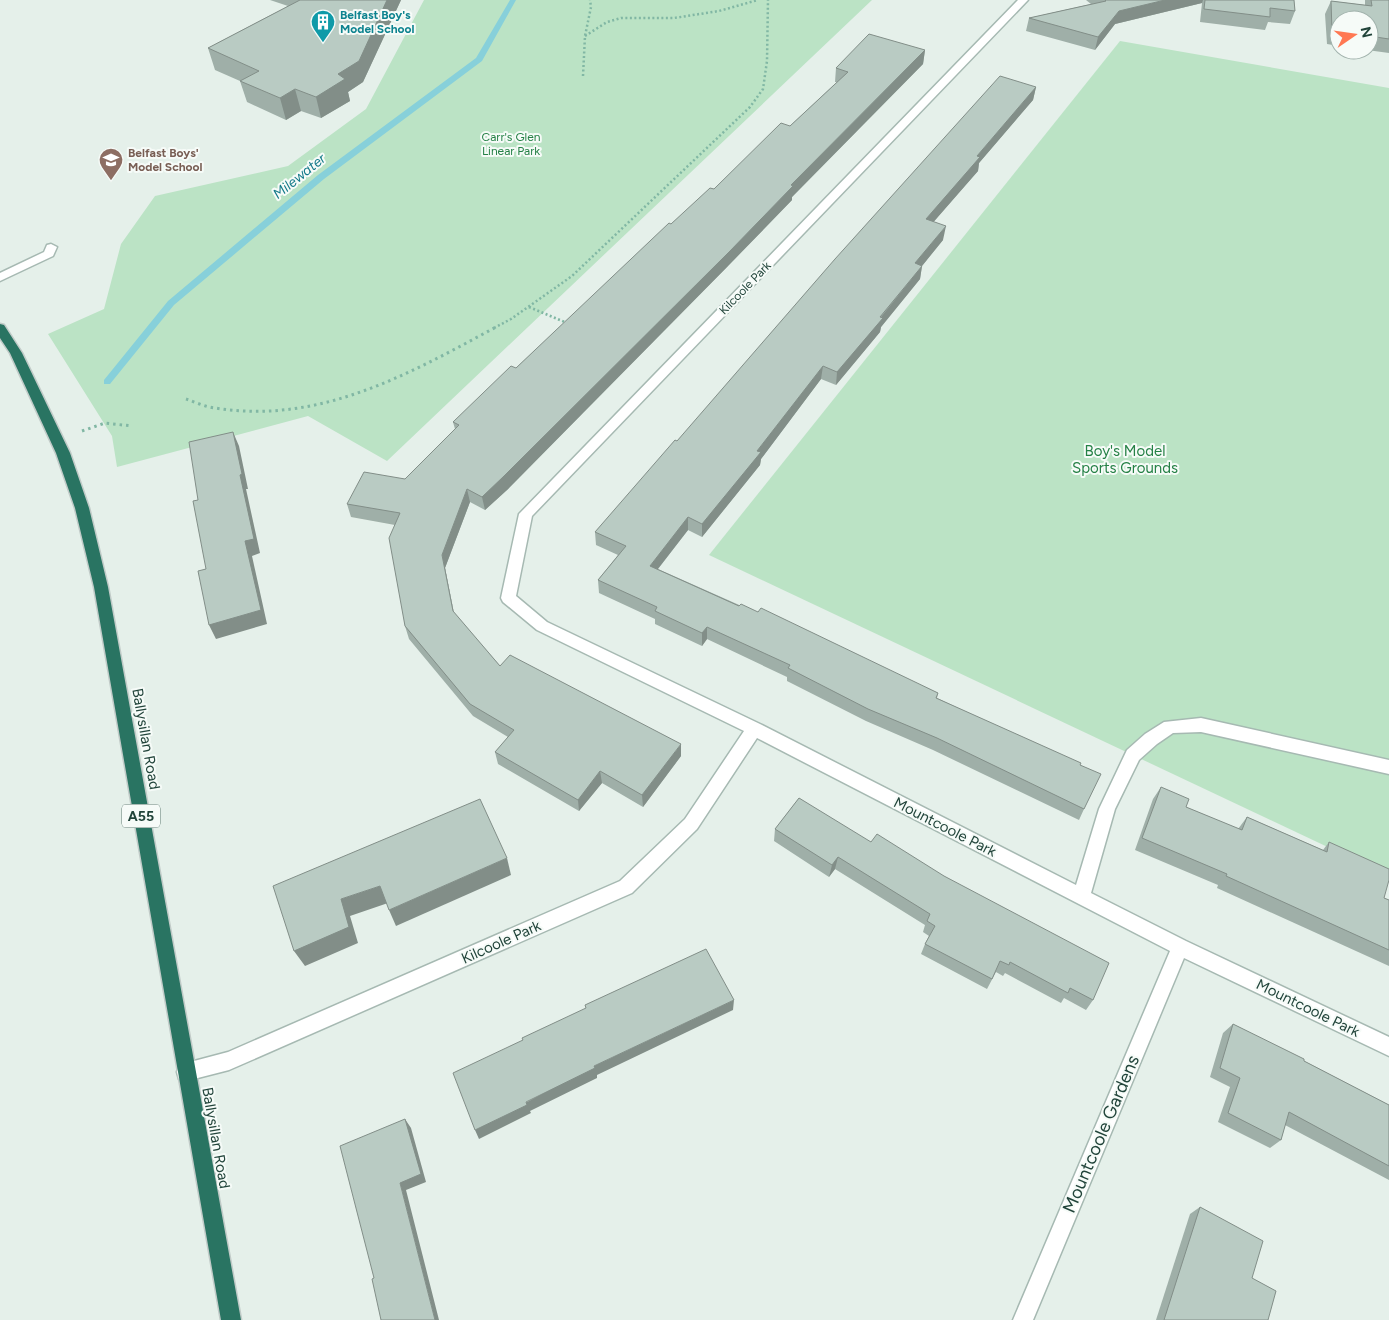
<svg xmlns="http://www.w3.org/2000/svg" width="1389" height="1320" viewBox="0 0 1389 1320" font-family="Figtree,sans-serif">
  <rect width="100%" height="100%" fill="#e5f0ea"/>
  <g fill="#bbe3c5">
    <polygon points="424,0 872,0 387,461 308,416 117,467 112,436 48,334 104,309 121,244 155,196 288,166 366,109"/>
    <polygon points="1120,41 1389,88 1389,876 709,555"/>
  </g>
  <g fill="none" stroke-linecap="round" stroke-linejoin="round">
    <polygon fill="#87d0da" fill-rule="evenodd" points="510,0 516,0 482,61 324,179 174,305 110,384 104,384 104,380 168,301 318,175 476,58"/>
    <defs>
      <g id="minor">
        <polygon points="1018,0 1028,0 532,516 516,596 547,622 760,724 1076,885 1099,809 1127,750 1145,734 1164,722 1201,718 1389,760 1389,774 1201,732 1173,733 1157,744 1139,760 1115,809 1091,893 1186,941 1389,1037 1389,1056 1184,958 1033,1320 1013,1320 1170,951 757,738 697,829 632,893 229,1070 186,1081 179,1079 177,1072 179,1065 228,1052 620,881 685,819 744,731 537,630 503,602 501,598 519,514"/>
        <polygon points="51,244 57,247 53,256 0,281 0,273 44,252 47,245"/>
      </g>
      <polygon id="highway" points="0,324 4,325 22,353 70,453 89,508 108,587 241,1320 221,1320 94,587 75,508 56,453 10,353 0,338"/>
    </defs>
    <use href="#minor" stroke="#a6b9b2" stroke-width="3"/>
    <use href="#highway" stroke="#c1cbc8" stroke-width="3"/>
    <g stroke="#81b7a4" stroke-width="2.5" stroke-dasharray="2 2.5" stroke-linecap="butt">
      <polyline points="585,36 607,22 621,18 674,18 719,11 758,0"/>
      <polyline points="583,76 585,36 591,7 590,0"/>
      <polyline points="529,307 567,323"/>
      <polyline points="494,328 511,319 572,276 750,107 763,89 767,61 768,0"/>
    </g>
    <g stroke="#81b7a4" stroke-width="3" stroke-dasharray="2.5 4" stroke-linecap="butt">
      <path d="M186,399C195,402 205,407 215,408C319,425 409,374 496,327"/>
      <polyline points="82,431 105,423 132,426"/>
    </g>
    <use href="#minor" fill="#fff" fill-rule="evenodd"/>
    <use href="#highway" fill="#297462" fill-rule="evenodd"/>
  </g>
  <g fill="#9fafa8">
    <polygon points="270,0 401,0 363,82 348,92 350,101 321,118 301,111 286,120 247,102 240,81 215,70 208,48 288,6"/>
    <polygon points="1086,0 1294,0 1295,11 1290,24 1268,22 1265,30 1200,22 1202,3 1115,24 1095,50 1026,31 1029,18 1091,4"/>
    <polygon points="1365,0 1389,0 1389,53 1367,50 1369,50 1369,20 1339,20 1339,46 1327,44 1325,14 1331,1 1365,5"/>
    <polygon points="925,50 923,64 792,197 792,200 728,266 507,490 485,510 470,502 445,568 454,613 500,666 681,756 643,807 602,783 579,811 498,764 495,752 508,737 473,716 409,639 405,626 395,525 351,517 347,504 405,479 455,429 453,422 516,368 671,224 790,126 837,82 835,82 836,68"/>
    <polygon points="1036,87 1033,100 979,163 978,171 933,222 943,240 922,266 920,279 881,327 880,332 836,385 821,379 761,459 760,465 702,537 688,530 658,569 938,693 937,698 1080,765 1084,809 1079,820 933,750 866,721 787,681 787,677 707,639 702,646 655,624 655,619 599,593 598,580 618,555 596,545 595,532 677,441"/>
    <polygon points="1161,787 1186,807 1238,829 1247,817 1323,850 1329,842 1384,898 1389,900 1389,966 1217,888 1218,885 1135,850 1153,799"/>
    <polygon points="799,798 1093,1000 1086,1010 1064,998 1061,1003 1005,973 1003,976 996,972 987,989 921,954 925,944 929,936 923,932 925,925 835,869 829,877 774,841 775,829"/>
    <polygon points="1233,1024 1389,1105 1389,1180 1285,1125 1281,1140 1270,1148 1218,1122 1230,1087 1210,1077 1223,1033"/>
    <polygon points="1200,1207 1252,1278 1268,1320 1156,1320 1190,1214"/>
  </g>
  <g fill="#828e88">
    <polygon points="387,0 401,0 363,82 348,92 350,101 321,118 316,97"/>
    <polygon points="1165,0 1203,0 1202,3 1115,24 1095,50 1098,37 1119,11"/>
    <polygon points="925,50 923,64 792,197 792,200 728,266 507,490 485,510 482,497"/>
    <polygon points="1036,87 1033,100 979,163 978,171 924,233 926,219 977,156"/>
    <polygon points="295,89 301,111 286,120 280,98"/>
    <polygon points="946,226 943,240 913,277 915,263"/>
    <polygon points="922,266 920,279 881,327 880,332 836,385 837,372"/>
    <polygon points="823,366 821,379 761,459 760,465 702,537 702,524 757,451"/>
    <polygon points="233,432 239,446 248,489 246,489 260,553 252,556 267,624 216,639 209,625 245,541 240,475"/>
    <polygon points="467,489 470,502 445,568 456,624 442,555"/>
    <polygon points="688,517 688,530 650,579 650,566"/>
    <polygon points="707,627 707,639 702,646 702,633"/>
    <polygon points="681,744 681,756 643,807 642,795"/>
    <polygon points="600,771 602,783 579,811 578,800"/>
    <polygon points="838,857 835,869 829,877 832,865"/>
    <polygon points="507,858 511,875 396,926 389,910"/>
    <polygon points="380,886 388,903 350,916 358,943 305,966 294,951 341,899"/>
    <polygon points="734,1000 733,1010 597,1075 597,1078 530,1111 531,1113 479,1139 475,1130 594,1066"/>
    <polygon points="405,1119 411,1128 426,1182 406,1190 439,1320 435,1320 400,1183"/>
  </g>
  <g fill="#b9cbc3" stroke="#828e88">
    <polygon points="300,0 387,0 359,61 338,74 345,79 316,97 295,89 280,98 240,81 259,71 208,48"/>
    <polygon points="1105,0 1165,0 1119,11 1098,37 1029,18 1106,1"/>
    <polygon points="1205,0 1294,0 1295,11 1270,8 1270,17 1204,9"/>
    <polygon points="1371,0 1389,0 1389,39 1369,36 1369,20 1339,20 1339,32 1332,31 1331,1 1372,6"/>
    <polygon points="869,34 925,50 791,185 793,186 729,252 504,476 482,497 467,489 442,555 453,611 500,666 510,655 681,744 642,795 600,771 578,800 495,752 514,730 470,704 405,626 389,538 400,513 347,504 364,472 405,479 459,425 453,422 511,366 516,368 669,223 671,224 710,188 714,189 781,123 790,126 848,72 836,68"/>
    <polygon points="1000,76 1036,87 977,156 980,157 926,219 946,226 915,263 922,266 880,317 883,318 837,372 823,366 757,451 761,452 702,524 688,517 650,566 739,606 741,604 758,612 761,608 938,693 936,698 1081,763 1080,765 1101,774 1084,809 937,738 868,709 788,668 790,665 707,627 702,633 655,611 657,607 598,580 626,546 595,532 675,440 677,441 835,259"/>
    <polygon points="233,432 242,474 240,475 254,539 245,541 261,610 209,625 198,571 206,569 193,501 198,500 189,442"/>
    <polygon points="1161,787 1189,799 1186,807 1242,830 1247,817 1327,852 1329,842 1389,869 1389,880 1384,898 1389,900 1389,950 1226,876 1227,874 1142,838"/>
    <polygon points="799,798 871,842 877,834 944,876 1109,963 1093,1000 1070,988 1068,993 1010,962 1009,965 1000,961 992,979 925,944 935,926 927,921 930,914 838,857 832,865 775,829"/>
    <polygon points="480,799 507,858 389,910 380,886 341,899 349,927 294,951 273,886"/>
    <polygon points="706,949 734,1000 594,1066 595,1068 526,1102 527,1105 475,1130 453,1073 523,1040 522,1038 586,1008 585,1005"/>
    <polygon points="1233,1024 1304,1059 1304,1061 1389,1105 1389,1166 1289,1112 1281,1140 1228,1113 1240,1078 1220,1068"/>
    <polygon points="405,1119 421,1174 400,1183 435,1320 381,1320 372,1279 374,1278 340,1146"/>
    <polygon points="1200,1207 1263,1241 1252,1278 1276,1291 1268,1320 1164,1320"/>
  </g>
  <defs>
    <symbol id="building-pin" viewBox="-11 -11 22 30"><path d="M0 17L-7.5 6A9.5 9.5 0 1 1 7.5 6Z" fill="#0f9aa8" stroke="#f6fbf8"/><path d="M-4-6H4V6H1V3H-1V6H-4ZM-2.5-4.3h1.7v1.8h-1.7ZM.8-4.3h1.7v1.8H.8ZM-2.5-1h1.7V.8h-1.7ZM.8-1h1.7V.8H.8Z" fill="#fff"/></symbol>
    <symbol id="school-pin" viewBox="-11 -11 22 30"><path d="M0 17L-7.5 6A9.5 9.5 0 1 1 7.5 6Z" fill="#8d6e63" stroke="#f6fbf8"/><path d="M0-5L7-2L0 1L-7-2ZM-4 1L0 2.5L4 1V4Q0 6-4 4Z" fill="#fff"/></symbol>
  </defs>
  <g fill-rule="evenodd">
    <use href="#building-pin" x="309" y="8" width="28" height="38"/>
    <use href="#school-pin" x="97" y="146" width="28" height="38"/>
  </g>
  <g text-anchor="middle" stroke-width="4" stroke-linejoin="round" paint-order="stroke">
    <g font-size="12" font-weight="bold" fill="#0d838f" stroke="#f6fbf8" text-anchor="start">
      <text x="340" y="19">Belfast Boy's<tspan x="340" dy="14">Model School</tspan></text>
    </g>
    <g font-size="12" fill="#258146" stroke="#f6fbf8">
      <text x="511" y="141">Carr's Glen<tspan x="511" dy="14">Linear Park</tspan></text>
    </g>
    <g font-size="12" font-weight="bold" fill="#785e54" stroke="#f6fbf8" text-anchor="start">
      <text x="128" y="157">Belfast Boys'<tspan x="128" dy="14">Model School</tspan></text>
    </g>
    <g font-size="12" fill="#21443a" stroke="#f6fbf8">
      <text transform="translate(745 288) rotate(-46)" y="4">Kilcoole Park</text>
    </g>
    <g font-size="14" font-style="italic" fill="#127989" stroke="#f6fbf8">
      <text transform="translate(299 176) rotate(-39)" y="5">Milewater</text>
    </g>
    <rect fill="#f6fbf8" stroke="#617b73" stroke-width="1" x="122" y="804.5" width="38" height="23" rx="4"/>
    <g font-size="14" font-weight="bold" fill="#21443a">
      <text x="141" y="821">A55</text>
    </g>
    <g font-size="15" fill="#258146" stroke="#f6fbf8">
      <text x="1125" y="456">Boy's Model<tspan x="1125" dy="17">Sports Grounds</tspan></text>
    </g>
    <g font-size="15" fill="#21443a" stroke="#f6fbf8">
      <text transform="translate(146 739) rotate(80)" y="5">Ballysillan Road</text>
      <text transform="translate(945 827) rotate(27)" y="5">Mountcoole Park</text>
      <text transform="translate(501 942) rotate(-24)" y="5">Kilcoole Park</text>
      <text transform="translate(1308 1008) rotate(26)" y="5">Mountcoole Park</text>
      <text transform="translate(216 1138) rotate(80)" y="5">Ballysillan Road</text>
    </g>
    <g font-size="18" fill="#21443a" stroke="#f6fbf8">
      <text transform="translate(1101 1134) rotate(-67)" y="6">Mountcoole Gardens</text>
    </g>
  </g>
  <g transform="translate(1354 35) rotate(77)"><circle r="24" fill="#f6fbf8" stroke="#a1b2ac"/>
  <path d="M0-4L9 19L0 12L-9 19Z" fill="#ff7853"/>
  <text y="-8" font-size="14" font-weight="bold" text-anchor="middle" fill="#21443a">N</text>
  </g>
</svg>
